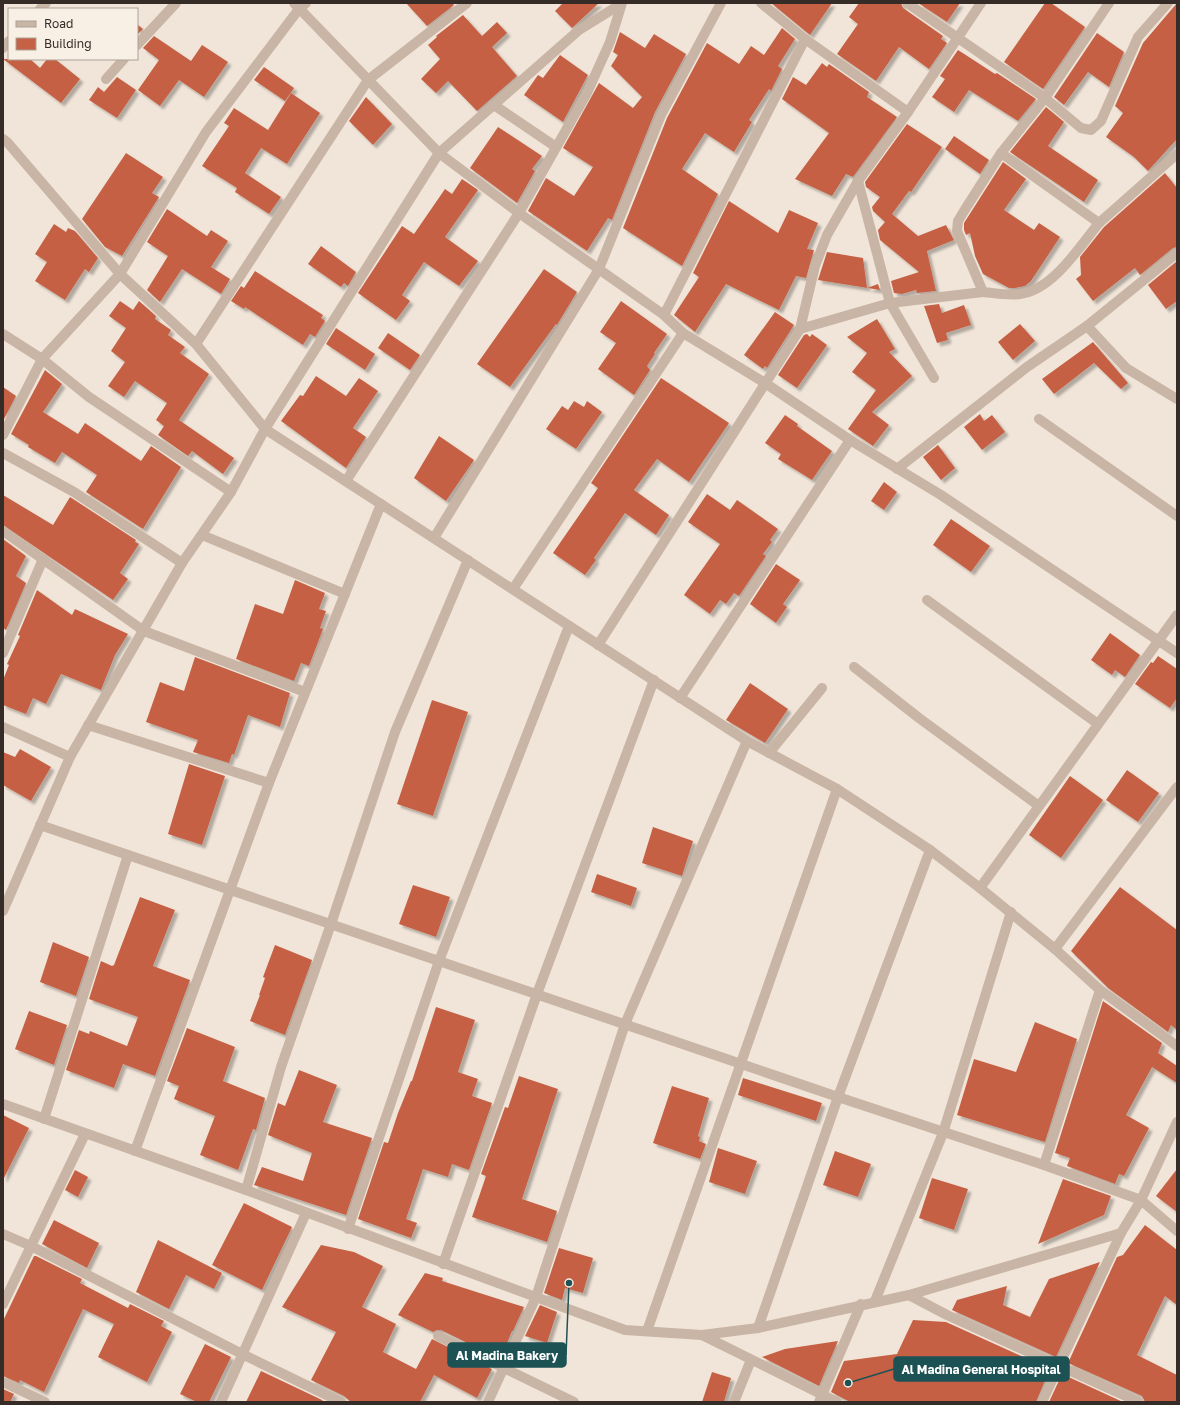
<svg xmlns="http://www.w3.org/2000/svg" width="1180" height="1405" viewBox="0 0 1180 1405" font-family="'Golos Text',sans-serif">
  <defs>
    <filter id="shadow"><feDropShadow dx="3.5" dy="3.5" stdDeviation="1" flood-color="#0004"/></filter>
  </defs>
  <rect width="100%" height="100%" fill="#f1e5d9"/>
  <g fill="#c56144" filter="url(#shadow)">
    <polygon points="406,3 452,3 454,5 427,26"/>
    <polygon points="563,3 599,3 572,28 555,11"/>
    <polygon points="771,3 832,3 810,35"/>
    <polygon points="859,3 901,3 903,8 943,36 941,39 947,43 929,69 899,47 876,81 837,54 858,24 849,17"/>
    <polygon points="918,3 960,3 947,22"/>
    <polygon points="1045,3 1051,3 1085,27 1043,89 1004,62"/>
    <polygon points="1177,3 1177,139 1148,171 1134,157 1106,137 1123,113 1115,106 1143,43"/>
    <polygon points="463,15 482,36 497,22 507,33 492,47 517,76 477,111 448,81 436,93 421,79 440,59 428,45 437,37 436,36"/>
    <polygon points="137,24 143,29 137,35"/>
    <polygon points="782,28 795,39 778,66 782,69 771,91 769,89 749,120 752,122 734,152 705,133 682,169 718,194 682,266 623,228 667,118 707,43 739,64 751,46 764,55"/>
    <polygon points="620,32 645,48 654,34 686,54 655,112 612,220 608,218 587,251 528,211 546,178 574,196 593,167 563,148 599,83 633,108 642,97 611,66 618,55 613,52"/>
    <polygon points="1097,33 1124,52 1109,87 1088,72 1064,105 1054,97"/>
    <polygon points="154,36 191,61 202,45 228,62 204,97 179,80 160,106 138,90 159,60 143,48"/>
    <polygon points="958,50 995,74 997,73 1036,99 1018,121 969,90 954,112 932,97 945,79 940,76"/>
    <polygon points="560,55 588,75 563,122 524,95 538,75 543,78"/>
    <polygon points="3,59 30,59 40,68 47,59 55,59 80,79 61,103"/>
    <polygon points="822,63 827,67 829,64 869,92 867,97 897,117 853,177 846,174 832,196 795,179 829,133 782,99 793,77 806,85"/>
    <polygon points="264,67 294,88 285,101 254,80"/>
    <polygon points="117,77 136,90 117,118 89,100 98,87 104,92"/>
    <polygon points="291,93 320,113 287,164 261,148 245,173 281,197 269,214 235,192 237,188 202,166 229,126 224,123 234,108 268,130"/>
    <polygon points="366,97 392,124 373,145 349,121"/>
    <polygon points="1046,107 1064,122 1048,146 1098,180 1084,202 1010,152"/>
    <polygon points="907,124 942,147 911,192 909,191 892,214 918,236 946,225 954,240 927,251 936,291 917,293 916,290 902,294 894,293 891,281 919,272 880,240 878,230 885,222 873,211 872,207 880,197 866,187 865,182"/>
    <polygon points="498,127 542,156 532,169 535,171 517,203 470,168"/>
    <polygon points="954,136 989,160 980,174 945,149"/>
    <polygon points="126,153 163,177 152,193 159,197 122,256 105,247 82,219"/>
    <polygon points="1003,162 1026,179 1004,210 1034,230 1039,223 1060,237 1031,281 1025,286 1015,288 1009,288 983,274 975,256 970,233 966,235 964,230 964,223"/>
    <polygon points="1165,173 1177,188 1177,247 1173,248 1140,275 1135,268 1093,301 1076,279 1081,275 1080,257 1104,227"/>
    <polygon points="462,179 478,190 445,237 478,261 459,286 424,262 402,295 410,301 396,320 358,293 402,226 414,234 445,189 452,194"/>
    <polygon points="729,201 778,233 789,210 818,223 807,249 814,250 806,278 796,276 779,310 726,284 695,332 674,315 699,277 693,273"/>
    <polygon points="167,209 207,236 211,230 228,241 211,267 230,279 221,294 182,269 160,302 147,290 168,256 147,242"/>
    <polygon points="54,224 66,232 68,228 75,231 98,258 89,272 85,269 65,300 35,281 47,262 35,254"/>
    <polygon points="321,246 356,272 348,286 344,283 341,287 308,264"/>
    <polygon points="827,252 863,258 867,288 878,284 880,290 818,280"/>
    <polygon points="1177,261 1177,301 1166,309 1148,285"/>
    <polygon points="544,269 577,292 557,325 556,324 510,387 477,364"/>
    <polygon points="255,271 323,315 321,318 325,321 315,337 310,334 303,345 245,307 244,309 231,301 241,286 244,288"/>
    <polygon points="120,301 133,310 139,301 156,316 155,319 171,330 168,335 185,347 180,353 209,374 179,420 234,458 223,474 192,451 188,456 158,435 164,426 156,420 167,403 135,381 124,397 108,386 125,362 111,351 126,328 109,316"/>
    <polygon points="621,301 667,334 654,353 655,354 647,366 650,370 634,395 598,369 616,343 600,332"/>
    <polygon points="939,304 942,313 964,305 971,325 946,333 948,340 937,343 924,306"/>
    <polygon points="775,312 794,325 767,368 765,366 763,369 744,355"/>
    <polygon points="877,319 895,349 889,352 912,376 872,412 889,425 873,446 848,429 876,390 852,372 867,353 847,337"/>
    <polygon points="1020,324 1035,341 1013,360 998,342"/>
    <polygon points="336,328 375,354 365,370 326,344"/>
    <polygon points="388,333 420,355 410,370 378,348"/>
    <polygon points="807,334 810,337 812,334 827,345 797,388 778,375 804,335"/>
    <polygon points="1093,342 1128,383 1121,389 1094,363 1054,394 1042,379"/>
    <polygon points="45,370 62,384 43,412 78,434 85,423 141,461 151,446 181,467 143,529 86,492 97,475 62,452 55,463 28,447 29,445 11,434"/>
    <polygon points="316,376 346,396 359,378 378,391 353,428 366,437 346,468 281,421 300,395 303,396"/>
    <polygon points="661,378 729,423 689,482 657,459 634,490 669,515 656,535 625,513 594,558 596,560 585,575 553,553 598,488 591,483"/>
    <polygon points="3,387 16,396 3,421"/>
    <polygon points="574,401 584,407 587,401 602,412 576,449 546,429 562,406 568,410"/>
    <polygon points="980,414 984,421 992,415 1005,432 982,450 964,427"/>
    <polygon points="785,415 798,424 797,426 832,451 812,480 778,459 781,454 765,443"/>
    <polygon points="439,436 474,460 446,501 414,478"/>
    <polygon points="938,445 955,468 941,480 923,457"/>
    <polygon points="884,482 897,492 884,510 871,501"/>
    <polygon points="707,494 730,510 737,500 778,529 770,540 772,542 763,554 766,556 739,596 734,593 726,604 720,600 710,614 684,595 720,544 688,522"/>
    <polygon points="3,495 53,525 70,497 136,540 135,542 139,544 120,573 128,579 113,600 3,525"/>
    <polygon points="951,519 990,546 971,572 933,545"/>
    <polygon points="3,539 26,556 16,576 26,583 6,630 3,628"/>
    <polygon points="776,564 800,580 783,604 787,607 776,623 750,604"/>
    <polygon points="295,580 325,593 319,609 326,611 320,628 323,629 309,666 301,663 294,681 236,659 255,604 283,614"/>
    <polygon points="37,590 72,615 75,609 128,634 115,655 101,690 61,674 46,704 33,698 26,714 3,705 3,680 9,665 7,664 20,636 18,635"/>
    <polygon points="1110,633 1140,655 1125,677 1115,670 1112,675 1091,660"/>
    <polygon points="1158,656 1177,669 1177,698 1170,708 1135,684 1151,662 1153,663"/>
    <polygon points="195,657 290,693 280,727 248,715 234,755 232,754 229,763 193,752 198,740 146,722 160,682 184,691"/>
    <polygon points="750,683 788,709 765,743 726,720"/>
    <polygon points="432,700 468,712 433,816 397,804"/>
    <polygon points="20,749 51,767 31,801 3,785 3,752 15,757"/>
    <polygon points="189,764 225,776 202,845 168,834"/>
    <polygon points="1127,770 1159,793 1138,822 1106,800"/>
    <polygon points="1070,776 1103,800 1061,858 1029,835"/>
    <polygon points="653,827 693,841 682,876 642,863"/>
    <polygon points="597,874 637,888 631,906 591,892"/>
    <polygon points="413,885 450,897 436,937 399,924"/>
    <polygon points="1120,887 1177,930 1177,1030 1171,1025 1168,1032 1108,988 1071,951"/>
    <polygon points="140,897 175,910 153,966 190,980 155,1076 123,1064 114,1088 66,1070 79,1030 89,1034 90,1031 127,1046 138,1017 89,999 101,961 112,966 114,965"/>
    <polygon points="53,942 89,957 76,996 40,982"/>
    <polygon points="275,945 312,960 285,1035 250,1021 260,995 259,995 265,978 263,977"/>
    <polygon points="1103,1001 1162,1043 1158,1053 1177,1066 1177,1083 1152,1067 1126,1115 1149,1128 1124,1176 1119,1174 1115,1184 1067,1166 1070,1158 1055,1153"/>
    <polygon points="436,1007 475,1020 458,1072 478,1079 472,1096 492,1103 469,1170 452,1164 448,1177 423,1169 406,1219 417,1223 411,1238 358,1219 384,1142 388,1143 398,1113 411,1081 412,1081"/>
    <polygon points="29,1011 67,1025 54,1065 15,1049"/>
    <polygon points="1035,1022 1077,1039 1045,1142 957,1115 974,1059 1016,1072"/>
    <polygon points="187,1028 235,1047 223,1081 265,1098 256,1130 253,1129 238,1170 200,1155 215,1116 174,1099 179,1086 167,1081"/>
    <polygon points="299,1070 337,1085 323,1122 372,1138 346,1215 254,1185 262,1167 303,1181 312,1153 268,1135 278,1103 285,1106"/>
    <polygon points="519,1076 558,1089 522,1199 557,1211 547,1242 472,1217 486,1176 481,1174 505,1107 508,1108"/>
    <polygon points="743,1078 822,1103 816,1121 738,1095"/>
    <polygon points="672,1086 709,1098 698,1136 700,1137 699,1141 706,1144 700,1159 653,1143"/>
    <polygon points="3,1115 29,1128 3,1180"/>
    <polygon points="718,1148 757,1161 745,1194 709,1182"/>
    <polygon points="835,1151 871,1164 858,1197 823,1185"/>
    <polygon points="1177,1169 1177,1212 1156,1196"/>
    <polygon points="75,1170 88,1177 78,1197 65,1190"/>
    <polygon points="932,1178 968,1189 954,1230 919,1218"/>
    <polygon points="1063,1179 1111,1196 1104,1215 1038,1244"/>
    <polygon points="244,1203 292,1227 262,1290 212,1265"/>
    <polygon points="54,1220 99,1243 87,1268 42,1244"/>
    <polygon points="1145,1225 1177,1250 1177,1305 1165,1296 1137,1355 1177,1375 1177,1402 1145,1402 1142,1396 1068,1363 1117,1257 1123,1255"/>
    <polygon points="158,1240 222,1273 214,1289 186,1275 169,1309 136,1292"/>
    <polygon points="321,1245 354,1252 383,1266 362,1307 396,1324 383,1352 416,1369 432,1339 492,1369 477,1398 434,1375 420,1402 351,1402 344,1396 311,1380 336,1332 282,1307"/>
    <polygon points="559,1248 593,1258 583,1293 565,1288 562,1300 544,1293"/>
    <polygon points="34,1256 36,1256 82,1279 80,1283 128,1308 130,1304 164,1321 161,1326 172,1332 147,1382 98,1357 114,1324 83,1309 44,1392 20,1380 19,1383 3,1376 3,1321"/>
    <polygon points="1100,1262 1056,1357 952,1310 957,1300 1007,1286 1003,1305 1030,1317 1049,1279"/>
    <polygon points="425,1273 443,1278 442,1281 524,1307 513,1331 512,1331 503,1353 501,1353 498,1358 441,1330 437,1330 433,1332 398,1315"/>
    <polygon points="540,1305 557,1312 547,1343 525,1336"/>
    <polygon points="913,1320 946,1322 1050,1369 1036,1402 850,1402 831,1392 844,1361 897,1354"/>
    <polygon points="838,1341 819,1386 762,1357 785,1349"/>
    <polygon points="205,1344 231,1357 209,1402 197,1402 180,1394"/>
    <polygon points="261,1371 320,1399 325,1402 246,1402"/>
    <polygon points="712,1372 731,1378 724,1402 702,1402"/>
    <polygon points="1062,1374 1123,1402 1049,1402"/>
    <polygon points="3,1389 14,1394 10,1402 3,1402"/>
  </g>
  <g fill="none" stroke-linecap="round" stroke-linejoin="round">
    <g stroke="#c9b5a5" stroke-width="10">
      <polyline points="294,3 439,153 519,213 664,315 683,333 765,383 850,440 941,495 1177,653"/>
      <polyline points="761,3 805,39 908,112"/>
      <polyline points="907,3 1045,98 1081,128 1091,130 1101,121 1138,37 1168,3"/>
      <polyline points="40,9 46,3"/>
      <polyline points="137,45 176,3"/>
      <polyline points="3,48 9,41"/>
      <polyline points="106,79 124,59"/>
      <polyline points="494,105 556,147"/>
      <polyline points="3,139 8,143 120,274 196,344 265,429 747,741 837,789 930,850 980,888"/>
      <polyline points="1001,153 1099,223 1177,154"/>
      <polyline points="858,181 890,303 934,378"/>
      <path d="M1099,223C1080,246 1053,290 1020,294C1008,296 995,293 983,292L957,231L958,221L964,211L1001,153L1045,98L1109,3"/>
      <polyline points="664,315 805,39"/>
      <polyline points="1087,326 1126,368 1177,399"/>
      <polyline points="800,329 815,266 827,235 858,181 908,112 981,3"/>
      <polyline points="3,334 42,359 89,397 231,492"/>
      <polyline points="196,344 368,80 467,3"/>
      <polyline points="1039,419 1177,516"/>
      <polyline points="3,435 42,359 120,274 206,132 299,9 306,3"/>
      <polyline points="3,453 74,492 182,563"/>
      <polyline points="897,469 1027,367 1087,326 1177,253"/>
      <polyline points="346,481 519,213 587,93 610,42 622,3"/>
      <polyline points="3,531 144,631 305,692"/>
      <polyline points="202,535 345,594"/>
      <polyline points="434,538 599,269 661,115 721,3"/>
      <polyline points="513,589 683,333"/>
      <polyline points="927,600 1098,724"/>
      <polyline points="1177,615 980,888 1055,949 1100,990 1177,1046"/>
      <polyline points="598,645 800,329 890,303 983,292"/>
      <polyline points="3,653 43,559"/>
      <polyline points="854,667 919,718 1039,806"/>
      <polyline points="680,698 850,440"/>
      <polyline points="88,725 269,783"/>
      <polyline points="3,727 70,757"/>
      <polyline points="769,753 822,688"/>
      <polyline points="40,825 838,1097 1044,1165 1141,1200 1177,1231"/>
      <polyline points="3,911 70,757 182,563 231,492 265,429 439,153 579,30 621,4"/>
      <polyline points="1055,949 1177,787"/>
      <polyline points="3,1104 246,1190 625,1330 702,1335 758,1328 909,1295 1121,1233"/>
      <polyline points="44,1119 128,855"/>
      <polyline points="135,1151 269,783 381,504"/>
      <polyline points="1044,1165 1100,990"/>
      <polyline points="246,1190 281,1067 331,924 395,732 468,560"/>
      <polyline points="348,1229 439,961 569,626"/>
      <polyline points="3,1234 31,1246 244,1355 341,1402"/>
      <polyline points="443,1264 537,994 654,680"/>
      <polyline points="909,1295 947,1315 1139,1402"/>
      <polyline points="875,1301 943,1133 1011,912"/>
      <polyline points="3,1304 85,1134"/>
      <polyline points="758,1328 838,1097 930,850"/>
      <polyline points="647,1331 837,789"/>
      <polyline points="702,1335 837,1402"/>
      <polyline points="438,1336 574,1402"/>
      <polyline points="3,1382 45,1402"/>
      <polyline points="221,1402 306,1213"/>
      <polyline points="488,1402 536,1297 625,1024 747,741"/>
      <polyline points="734,1402 751,1360"/>
      <polyline points="819,1402 861,1304"/>
      <polyline points="1042,1402 1121,1233 1141,1200 1177,1122"/>
    </g>
  </g>
  <path fill="none" stroke="#1d5255" stroke-width="1.5" d="M569 1283L566 1355M848 1383L894 1369"/>
  <g fill="#1d5255" stroke="#f9f0e5" stroke-width="1.5">
    <circle cx="569" cy="1283" r="4"/>
    <circle cx="848" cy="1383" r="4"/>
  </g>
  <g fill="#1d5255" stroke="#1d5255" stroke-width="1.5">
    <rect x="448" y="1343" width="118" height="24" rx="4"/>
    <rect x="894" y="1357" width="175" height="24" rx="4"/>
  </g>
  <g font-size="12" text-anchor="middle" font-weight="bold" fill="#fff">
    <text x="507" y="1360">Al Madina Bakery</text>
    <text x="981" y="1374">Al Madina General Hospital</text>
  </g>
  <rect width="1180" height="1405" fill="none" stroke="#352b27" stroke-width="8"/>
  <rect x="8" y="8" width="130" height="52" fill="#f9f0e5" stroke="#aba199"/>
  <rect x="16" y="21" width="20" height="6" fill="#c9b5a5" stroke="#aba199"/>
  <text x="44" y="28" font-size="12" fill="#352b27">Road</text>
  <rect x="16" y="38" width="20" height="12" fill="#c56144" stroke="#aba199"/>
  <text x="44" y="48" font-size="12" fill="#352b27">Building</text>
</svg>
